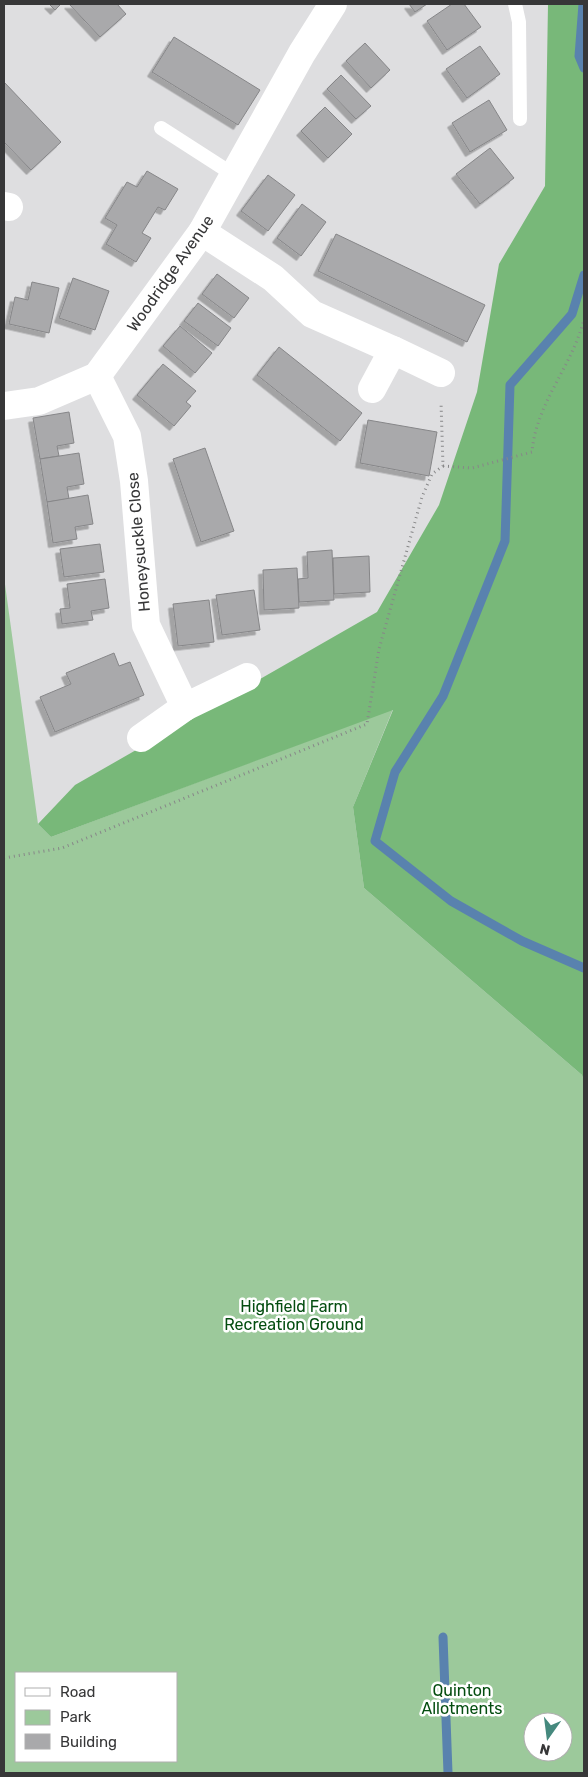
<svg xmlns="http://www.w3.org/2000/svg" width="588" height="1777" viewBox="0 0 588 1777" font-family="Rubik,sans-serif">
  <defs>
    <filter id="shadow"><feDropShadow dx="-4.5" dy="4.5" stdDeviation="0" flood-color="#0004"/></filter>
  </defs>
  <rect width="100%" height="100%" fill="#dedee0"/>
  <path fill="#9cc99b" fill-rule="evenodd" d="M4,577L38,824L51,837L393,709L353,807L364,888L582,1075L584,1082V1773H4ZM16,1673H176V1761H16ZM533,1722H563V1752H533Z"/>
  <polygon fill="#78b879" points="548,4 584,4 584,1082 582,1075 364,888 353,807 393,710 51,837 38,824 75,785 377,612 439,505 477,392 499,264 545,186"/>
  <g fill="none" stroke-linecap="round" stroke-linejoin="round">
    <g stroke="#5982ae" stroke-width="9">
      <polyline points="583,4 579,56 584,68"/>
      <polyline points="584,275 572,314 510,385 505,541 443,696 395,772 375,841 451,901 522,941 584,968"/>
      <polyline points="443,1637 448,1773"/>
    </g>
  </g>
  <g fill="#a9a9ab" stroke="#868688" filter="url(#shadow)">
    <polygon points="49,4 61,4 55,10"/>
    <polygon points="69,4 117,4 126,14 100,37"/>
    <polygon points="409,4 427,4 415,12"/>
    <polygon points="452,4 464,4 481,27 447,50 427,21"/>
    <polygon points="174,37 260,90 238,125 152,72"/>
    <polygon points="365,43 390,70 371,88 346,61"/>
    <polygon points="480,46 500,74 467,98 446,69"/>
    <polygon points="341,75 371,106 356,119 327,89"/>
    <polygon points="4,82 61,142 31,170 4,142"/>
    <polygon points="489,100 507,130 470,152 452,123"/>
    <polygon points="325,107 352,134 328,158 301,131"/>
    <polygon points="490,148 514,178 480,204 456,174"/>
    <polygon points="147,171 178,189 165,210 158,207 142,233 151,238 136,262 106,244 117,225 105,218 127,182 137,187"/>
    <polygon points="268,175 295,195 268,231 241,211"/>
    <polygon points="302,204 326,222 301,256 277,238"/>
    <polygon points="336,234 485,305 467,342 318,271"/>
    <polygon points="217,274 249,298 234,318 202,294"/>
    <polygon points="73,278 109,291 95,330 59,318"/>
    <polygon points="32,282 59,288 49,333 9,324 15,297 28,300"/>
    <polygon points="198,303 231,328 218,346 184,321"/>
    <polygon points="180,326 212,353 195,373 163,346"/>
    <polygon points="279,347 362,413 340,441 257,375"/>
    <polygon points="163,364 196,391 186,402 191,406 174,426 137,395"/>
    <polygon points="69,412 74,443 57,446 59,456 40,459 33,418"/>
    <polygon points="368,420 437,432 429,476 360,463"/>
    <polygon points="205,448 234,531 201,542 173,459"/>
    <polygon points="79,453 84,484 67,487 69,499 47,502 40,459"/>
    <polygon points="88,495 93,524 75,527 77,539 53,543 47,502"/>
    <polygon points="100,544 104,572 64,577 60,549"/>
    <polygon points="332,550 334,600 299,602 298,579 308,578 307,552"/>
    <polygon points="369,556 370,592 334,594 333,558"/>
    <polygon points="297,568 299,608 264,610 263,570"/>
    <polygon points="105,579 109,608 91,611 93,620 62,624 60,609 70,608 67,584"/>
    <polygon points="254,590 260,630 222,635 216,595"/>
    <polygon points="209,600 214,642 178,646 173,604"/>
    <polygon points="114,653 119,666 130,662 144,695 55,732 40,697 71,684 66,673"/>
  </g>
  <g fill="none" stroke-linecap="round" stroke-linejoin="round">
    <g stroke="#878788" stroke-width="3" stroke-dasharray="1 4" stroke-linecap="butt">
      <path d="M443,466L472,468L532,452C536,403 573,365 584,319"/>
      <polyline points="4,858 62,848 367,724 379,649 422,497 432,474 443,466 441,402"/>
    </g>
    <g stroke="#fff" stroke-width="14">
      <polyline points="515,4 519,22 520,119"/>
      <polyline points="161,128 234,175"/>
    </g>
    <g stroke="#fff" stroke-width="28">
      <polyline points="4,206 9,207"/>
      <polyline points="202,232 273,278 312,314 393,350 441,373"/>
      <polyline points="97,376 127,436 134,481 146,625 185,707"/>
      <polyline points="372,389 393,350"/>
      <polyline points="4,406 39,401 97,376 202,232 302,53 333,4"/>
      <polyline points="141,738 185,707 247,677"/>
    </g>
  </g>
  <g text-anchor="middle" stroke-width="5" stroke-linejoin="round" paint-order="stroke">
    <g font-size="16" fill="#373738" stroke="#fff">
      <text transform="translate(170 273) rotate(-55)" y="6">Woodridge Avenue</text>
      <text transform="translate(138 542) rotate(-95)" y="6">Honeysuckle Close</text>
    </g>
    <g font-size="16" fill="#044d10" stroke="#fff">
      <text x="294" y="1312">Highfield Farm<tspan x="294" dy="18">Recreation Ground</tspan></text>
      <text x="462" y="1696">Quinton<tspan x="462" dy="18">Allotments</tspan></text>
    </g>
  </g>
  <rect width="588" height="1777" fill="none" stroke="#373738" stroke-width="10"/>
  <rect x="15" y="1672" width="162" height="90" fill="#ffffff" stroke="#afafaf"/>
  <rect x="25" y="1688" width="25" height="8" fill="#ffffff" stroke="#afafaf"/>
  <text x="60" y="1697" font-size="15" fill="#373738">Road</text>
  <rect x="25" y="1710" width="25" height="15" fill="#9cc99b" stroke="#afafaf"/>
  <text x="60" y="1722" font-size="15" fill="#373738">Park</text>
  <rect x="25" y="1734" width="25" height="15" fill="#a9a9ab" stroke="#afafaf"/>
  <text x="60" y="1747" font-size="15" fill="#373738">Building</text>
  <g transform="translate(548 1737) rotate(194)"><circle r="24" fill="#ffffff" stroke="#afafaf"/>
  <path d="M0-4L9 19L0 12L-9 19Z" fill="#45897e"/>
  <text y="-8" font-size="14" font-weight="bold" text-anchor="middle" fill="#373738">N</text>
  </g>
</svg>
